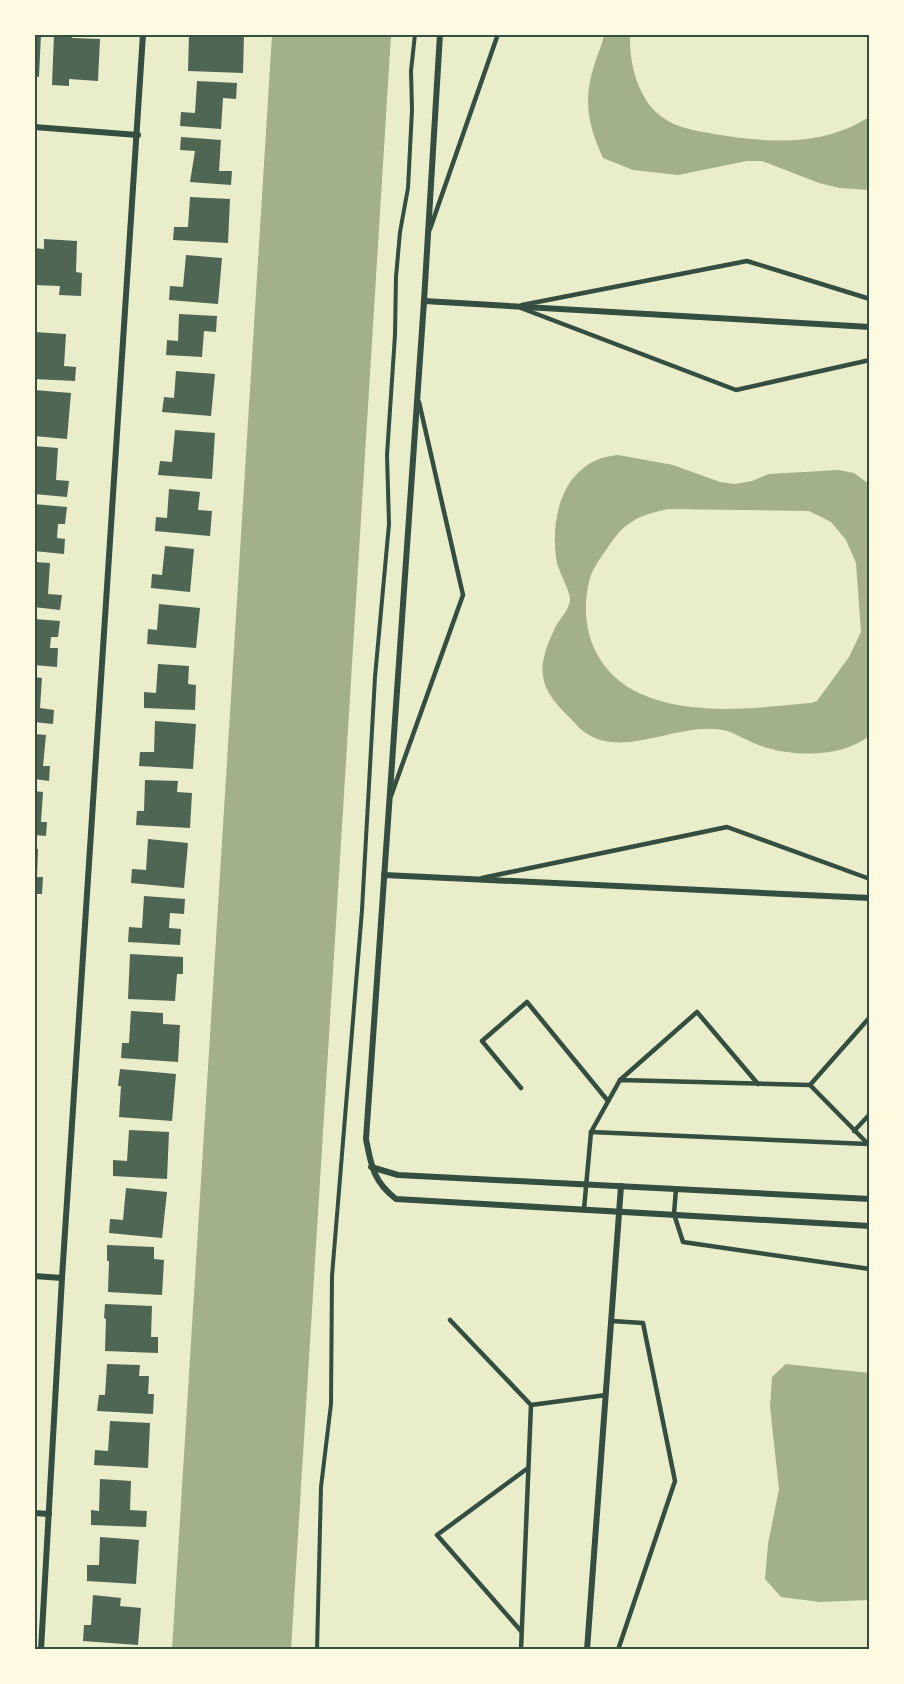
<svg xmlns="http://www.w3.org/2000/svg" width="904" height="1684" viewBox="0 0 904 1684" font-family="Manrope,sans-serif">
  <rect width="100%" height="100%" fill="#e9edc9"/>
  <g fill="#a3b18a" fill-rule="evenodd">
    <polygon points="272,35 391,35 291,1649 172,1649"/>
    <path d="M604,35H630C629,63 638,100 662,117C676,128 698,131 714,134C768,143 822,147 869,117V190L839,188L819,183L762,161H747L678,175L633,170L603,158C588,125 583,101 594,66C597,55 602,46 604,35Z"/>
    <path d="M618,455L673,465L720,482L735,484L752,481L769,474L838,470L854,473L869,484V736C840,759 790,757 756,744C746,740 737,734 727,731C685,719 627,758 589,735C581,731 575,723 569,717C537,686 536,668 555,628C559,619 569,611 570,600C571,592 557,569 556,558C550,512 566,459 618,455ZM668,509L809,511L831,522L846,540L856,563L861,632L849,657L817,701L811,703C755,708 691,717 639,693C596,673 578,628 589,582C591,571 599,560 606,550C613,540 619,530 630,523C641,515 655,512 668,509Z"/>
    <polygon points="786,1364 869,1373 869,1600 820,1602 781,1597 765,1579 768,1544 779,1489 770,1407 772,1377"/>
  </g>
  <g fill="#4f6655">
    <polygon points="34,34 41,34 39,77 34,76"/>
    <polygon points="54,34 72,34 72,38 100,39 98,81 69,79 69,86 52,85"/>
    <polygon points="189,34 244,34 243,73 188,71"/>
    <polygon points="197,81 237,83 236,99 223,98 221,129 180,126 181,112 195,113"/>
    <polygon points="181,137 221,140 219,171 232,171 231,185 190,182 195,151 180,150"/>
    <polygon points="190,197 230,199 228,243 173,240 174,227 188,227"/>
    <polygon points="44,239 77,241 76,272 82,273 81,296 59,295 60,286 34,285 34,248 44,249"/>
    <polygon points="186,255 222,258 218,304 169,300 170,286 183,287"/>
    <polygon points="179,314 217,316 216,332 204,331 202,357 166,355 167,340 178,341"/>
    <polygon points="34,332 66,334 64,366 76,367 75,381 34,379"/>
    <polygon points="176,371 215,374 211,416 162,412 164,397 174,398"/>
    <polygon points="34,390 71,393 67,439 34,436"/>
    <polygon points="175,430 215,433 212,479 158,475 160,461 172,462"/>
    <polygon points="34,446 58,448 56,480 69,481 67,497 34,494"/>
    <polygon points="169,489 200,492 198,510 212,511 210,536 155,531 156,517 167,518"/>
    <polygon points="34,504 67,507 65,524 58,524 57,538 65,539 64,554 34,551"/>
    <polygon points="165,546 194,549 190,592 151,588 152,574 162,575"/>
    <polygon points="34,562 50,563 48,594 62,595 60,610 34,607"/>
    <polygon points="159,604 200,608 196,648 147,644 148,629 157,630"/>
    <polygon points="34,619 60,621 58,637 51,637 50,648 58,648 57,667 34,665"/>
    <polygon points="158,664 189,666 188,684 196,685 195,710 144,708 144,692 156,693"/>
    <polygon points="34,677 42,678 40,708 54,710 53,724 34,722"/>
    <polygon points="155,721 196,724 193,769 139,766 140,752 154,752"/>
    <polygon points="34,734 46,735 43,766 50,766 49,781 34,779"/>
    <polygon points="145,780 178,781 177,792 192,793 190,828 136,825 137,811 144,811"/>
    <polygon points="34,791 43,792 41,822 47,822 46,836 34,835"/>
    <polygon points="148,839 188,843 184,888 131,883 132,869 146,870"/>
    <polygon points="34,849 38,849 37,877 43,877 42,894 34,894"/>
    <polygon points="144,896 185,899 184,914 170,913 169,928 181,929 180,945 128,942 129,927 142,928"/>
    <polygon points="130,954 183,957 183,974 177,974 175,1001 128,999"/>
    <polygon points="131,1011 163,1013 163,1024 180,1025 178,1062 121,1058 122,1043 129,1043"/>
    <polygon points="120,1069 176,1074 172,1121 119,1117 121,1086 118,1086"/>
    <polygon points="129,1130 169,1132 167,1179 113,1176 113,1160 127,1161"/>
    <polygon points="126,1188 167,1192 162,1238 109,1233 110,1219 123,1220"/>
    <polygon points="107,1245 154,1247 154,1259 164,1260 162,1295 108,1292 109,1261 107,1261"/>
    <polygon points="105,1304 152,1306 151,1337 158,1337 158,1353 105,1351 106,1319 104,1318"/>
    <polygon points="107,1364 140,1365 139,1376 149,1376 148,1394 154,1394 153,1414 97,1411 99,1395 105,1395"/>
    <polygon points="110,1421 150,1423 148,1468 94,1465 95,1450 108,1451"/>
    <polygon points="100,1479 131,1481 130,1510 147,1511 146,1527 91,1525 91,1510 99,1511"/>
    <polygon points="100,1537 139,1540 136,1584 87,1581 87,1565 99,1565"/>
    <polygon points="93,1595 121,1598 120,1606 141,1608 138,1645 83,1641 84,1625 91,1625"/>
  </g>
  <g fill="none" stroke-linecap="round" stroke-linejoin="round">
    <polyline stroke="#344e41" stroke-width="4" points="317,1650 321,1487 331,1404 332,1276 362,910 375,677 389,524 387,455 395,335 396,277 400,232 408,188 412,110 411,71 415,34"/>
    <g stroke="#344e41" stroke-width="4.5">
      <polyline points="430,229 498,34"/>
      <polyline points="522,305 747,261 870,299"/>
      <polyline points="521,308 736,390 870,360"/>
      <polyline points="391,796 463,595 419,402"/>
      <polyline points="482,878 727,827 870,879"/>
      <polyline points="620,1080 697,1012 758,1084"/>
      <polyline points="810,1085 870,1017"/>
      <polyline points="521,1088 482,1041 527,1002 608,1101"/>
      <polyline points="854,1131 870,1114"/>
      <polyline points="591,1132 620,1080 810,1085 868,1144"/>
      <polyline points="676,1189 674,1214 683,1242 870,1269"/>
      <polyline points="584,1209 591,1132 868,1144 870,1146"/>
      <polyline points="450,1320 531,1405 521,1650"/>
      <polyline points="611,1321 643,1323 675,1481 618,1650"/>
      <polyline points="531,1405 606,1395"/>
      <polyline points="521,1631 437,1535 528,1468"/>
    </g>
    <g stroke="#344e41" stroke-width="6">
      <path d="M440,34L424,301L366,1139C371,1165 373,1181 396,1199L870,1226"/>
      <polyline points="34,127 138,135"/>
      <polyline points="424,301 870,327"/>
      <polyline points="384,875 870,898"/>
      <polyline points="371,1167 398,1175 870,1199"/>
      <polyline points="34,1276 62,1278"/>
      <polyline points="34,1513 49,1514"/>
      <polyline points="41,1650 62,1278 143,34"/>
      <polyline points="587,1650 621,1186"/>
    </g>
  </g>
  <rect width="904" height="1684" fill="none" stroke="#fefae0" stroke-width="72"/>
  <rect x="36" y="36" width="832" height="1612" fill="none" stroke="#344e41" stroke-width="2"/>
</svg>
